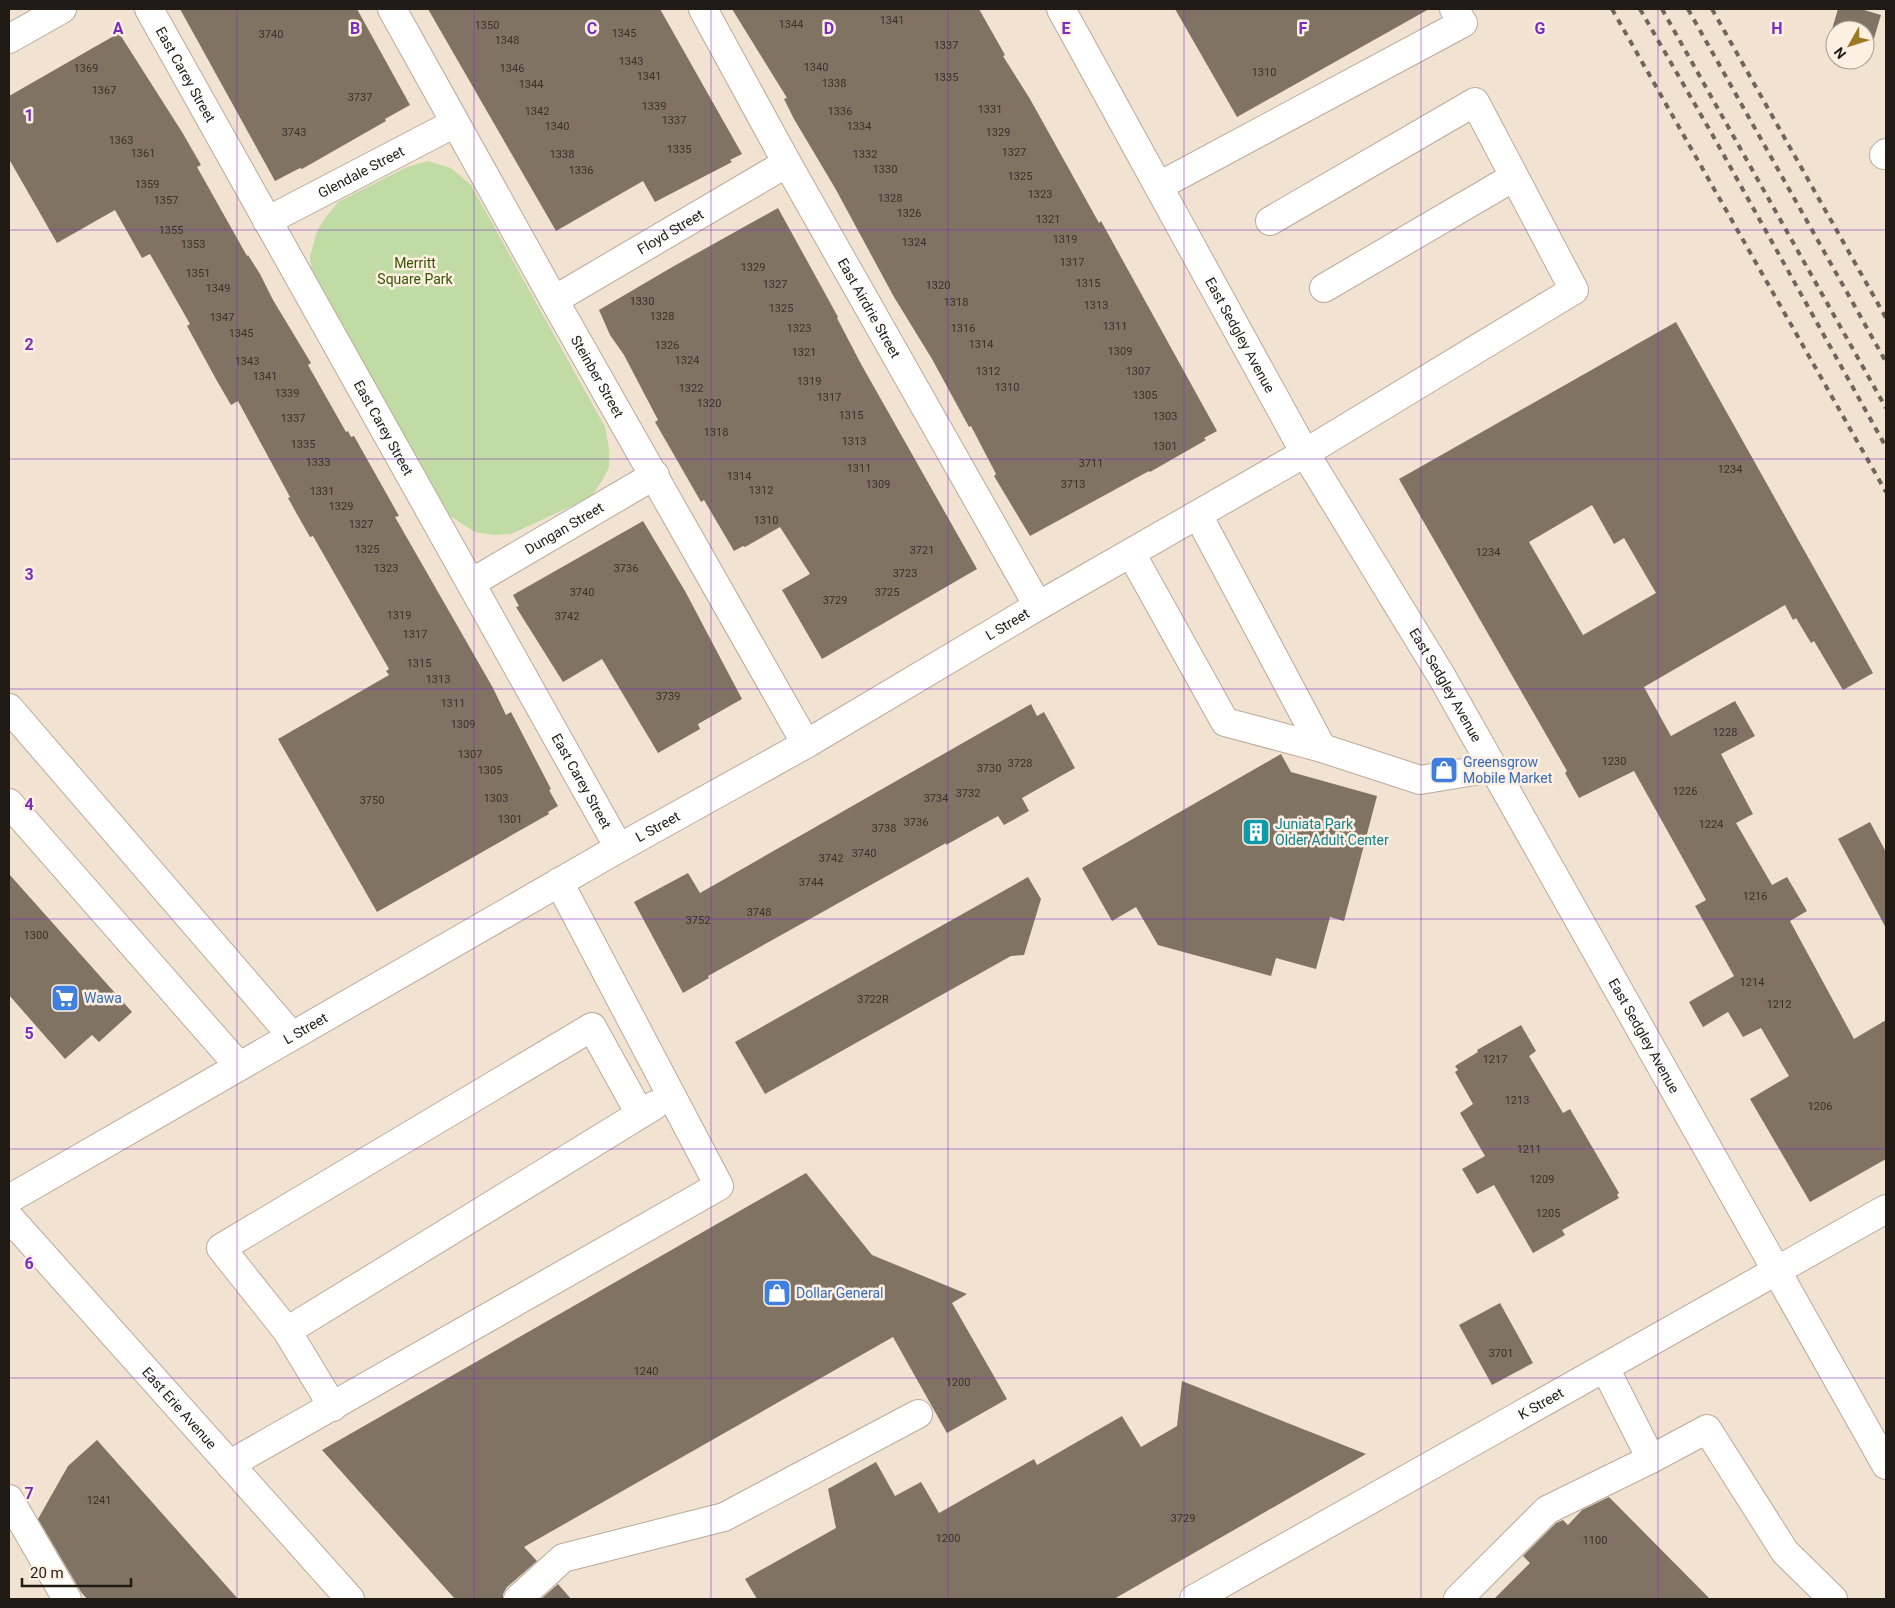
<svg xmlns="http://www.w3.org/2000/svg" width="1895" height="1608" viewBox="0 0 1895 1608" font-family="Roboto,sans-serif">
  <rect width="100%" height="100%" fill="#f2e2d1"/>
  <polygon fill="#c0dba4" points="428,161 451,168 471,185 605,427 609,448 609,467 602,481 592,495 574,505 511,534 494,535 475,532 450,516 312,275 310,257 316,234 323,221 338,202 407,167"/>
  <g fill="#817364" fill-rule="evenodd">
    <polygon points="180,9 357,9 410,105 385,119 386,121 302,169 300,168 275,181"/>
    <polygon points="428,9 660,9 742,154 730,160 732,162 655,202 643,181 556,231"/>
    <polygon points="732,9 979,9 1005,55 1003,56 1030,99 1099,223 1101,221 1217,431 1204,438 1206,440 1150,472 1149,471 1030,536 994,476 996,474 971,426 969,427 932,359 894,297 835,188 794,119 784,99 787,98"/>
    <polygon points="1175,9 1429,9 1237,117"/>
    <polygon points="1838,9 1861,9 1881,15 1868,58 1865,58 1865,30 1835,30 1835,48 1827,46"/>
    <polygon points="119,33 182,132 201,165 197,167 247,256 248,255 260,274 273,300 311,363 308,365 346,432 348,431 351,437 354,436 399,516 395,517 493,688 506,715 511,712 551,789 549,790 558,806 548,812 549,814 377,912 278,739 389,675 386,671 389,669 313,536 310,537 298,516 288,498 290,497 238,401 231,405 217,381 187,326 190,324 150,254 142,258 115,210 57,243 9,159 9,96"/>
    <polygon points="778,208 838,317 837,318 861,364 977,569 822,659 782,590 810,574 780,527 745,547 743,546 734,551 704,500 701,502 670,448 655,422 658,420 624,355 610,335 599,310 674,266"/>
    <path d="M1676,322L1873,673L1843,690L1814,641L1811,643L1796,618L1793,620L1785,605L1644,687L1671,736L1735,701L1755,736L1721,754L1753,814L1736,823L1772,885L1787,877L1807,911L1790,921L1854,1039L1886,1020V1159L1810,1202L1750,1099L1789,1076L1761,1028L1743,1037L1728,1012L1703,1027L1689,1002L1734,976L1695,906L1706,900L1634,771L1579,798L1565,773L1567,771L1399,479ZM1592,505L1614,544L1624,538L1656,593L1583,635L1529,542Z"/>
    <polygon points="643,521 685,591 742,699 698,724 700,729 658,753 602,659 563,682 516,607 519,606 513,595"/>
    <polygon points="1031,704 1037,716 1044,712 1075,768 1022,798 1029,811 1004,825 998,816 946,845 946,843 708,976 709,978 683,993 634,902 688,873 700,893"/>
    <polygon points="1281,754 1291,772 1377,796 1344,921 1330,917 1316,969 1276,958 1271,976 1158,945 1136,907 1112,921 1082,868"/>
    <polygon points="1870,822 1886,852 1886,928 1838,839"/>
    <polygon points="9,874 132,1012 99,1042 92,1035 65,1059 9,995"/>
    <polygon points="1028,877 1041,899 1024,955 1011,956 765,1094 735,1042"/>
    <polygon points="1521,1025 1536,1051 1529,1056 1563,1113 1570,1109 1619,1193 1617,1195 1619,1198 1562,1230 1565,1235 1533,1253 1494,1185 1477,1194 1462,1169 1485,1156 1460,1113 1473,1104 1455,1072 1458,1070 1455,1066 1478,1052 1477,1050"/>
    <polygon points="806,1173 872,1255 967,1294 952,1303 1007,1399 947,1433 893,1337 524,1547 537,1561 507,1587 503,1594 503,1599 455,1599 322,1450"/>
    <polygon points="1500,1303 1533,1363 1492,1385 1459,1325"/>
    <polygon points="1182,1381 1366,1454 1114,1599 757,1599 745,1579 836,1528 828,1489 876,1462 895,1496 921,1482 939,1513 1034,1459 1037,1465 1122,1416 1141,1447 1177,1426"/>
    <polygon points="97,1440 238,1599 87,1599 81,1592 38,1519 68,1466"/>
    <polygon points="1609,1497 1710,1599 1494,1599 1530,1563 1523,1556 1556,1523 1563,1520 1568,1525 1582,1510"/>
    <polygon points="558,1584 571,1599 541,1599"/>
  </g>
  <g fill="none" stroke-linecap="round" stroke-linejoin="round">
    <defs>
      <g id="minor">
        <path id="s1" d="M149,9L619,848"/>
        <path id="s2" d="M392,9L554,300L806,744"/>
        <path id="s3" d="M703,9L787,163L1038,606"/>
        <path id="s4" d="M1061,9L1305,453L1442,677L1886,1465"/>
        <polyline points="9,39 62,9"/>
        <polyline points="1884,155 1886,153"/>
        <polyline points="1159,186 1463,23 1454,9"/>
        <path id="s5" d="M267,221L455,123"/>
        <polyline points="1324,288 1514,177"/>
        <path id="s6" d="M554,300L787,163"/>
        <polyline points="1131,553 1225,722 1322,748 1198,515"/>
        <path id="s7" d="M471,583L655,475"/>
        <polyline points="9,708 292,1036"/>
        <polyline points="1322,748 1420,780 1493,768"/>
        <polyline points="9,803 239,1066"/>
        <path id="s8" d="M9,1199L619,848L806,744L1038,606L1305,453L1574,290L1475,102L1270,221"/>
        <polyline points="287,1331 221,1248 592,1027 640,1114"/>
        <polyline points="333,1407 287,1331 655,1105"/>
        <polyline points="1651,1459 1707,1429 1785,1552 1833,1599"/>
        <polyline points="231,1466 239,1459 719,1186 559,882"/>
        <polyline points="9,1499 67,1599"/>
        <polyline points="518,1599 563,1558 724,1517 918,1414"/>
        <path id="s9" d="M1194,1599L1886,1209"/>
        <polyline points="1458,1599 1547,1510 1651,1459 1605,1368"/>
      </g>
      <g id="major">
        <path id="s10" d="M9,1217L350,1599"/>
      </g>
    </defs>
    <use href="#minor" stroke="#baaa9a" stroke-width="30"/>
    <use href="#major" stroke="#baaa9a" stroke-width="30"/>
    <use href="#minor" stroke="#fff" stroke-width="28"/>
    <use href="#major" stroke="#fff" stroke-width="28"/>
    <g stroke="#6f665c" stroke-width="4" stroke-dasharray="6 6" stroke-linecap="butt">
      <polyline points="1612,9 1886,492"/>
      <polyline points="1640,9 1712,134 1886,447"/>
      <polyline points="1662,9 1886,408"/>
      <polyline points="1688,9 1886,362"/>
      <polyline points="1712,9 1886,318"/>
    </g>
  </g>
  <path fill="none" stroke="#7b2cbf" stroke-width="1" stroke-opacity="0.55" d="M237,9V1599M474,9V1599M711,9V1599M948,9V1599M1184,9V1599M1421,9V1599M1658,9V1599M9,230H1886M9,459H1886M9,689H1886M9,919H1886M9,1149H1886M9,1378H1886"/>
  <defs>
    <symbol id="shop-square" viewBox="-11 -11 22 22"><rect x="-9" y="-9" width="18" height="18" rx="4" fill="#3f7fe0" stroke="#fdf0e2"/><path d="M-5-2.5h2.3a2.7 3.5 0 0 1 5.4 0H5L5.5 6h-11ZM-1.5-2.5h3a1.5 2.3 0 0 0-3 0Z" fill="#fff"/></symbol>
    <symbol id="building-square" viewBox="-11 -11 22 22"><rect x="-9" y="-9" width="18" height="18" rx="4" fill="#0f9aa8" stroke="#fdf0e2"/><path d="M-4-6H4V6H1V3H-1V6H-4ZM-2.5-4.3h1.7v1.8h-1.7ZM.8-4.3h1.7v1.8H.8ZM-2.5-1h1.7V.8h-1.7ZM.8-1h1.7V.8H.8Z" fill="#fff"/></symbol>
    <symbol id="supermarket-square" viewBox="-11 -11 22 22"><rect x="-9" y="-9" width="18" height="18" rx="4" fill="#3f7fe0" stroke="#fdf0e2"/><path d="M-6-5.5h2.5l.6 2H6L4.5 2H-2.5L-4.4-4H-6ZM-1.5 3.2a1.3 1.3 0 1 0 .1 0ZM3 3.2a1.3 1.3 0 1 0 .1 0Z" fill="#fff"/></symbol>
  </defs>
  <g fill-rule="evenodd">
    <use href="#shop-square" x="1428" y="754" width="32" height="32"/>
    <use href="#building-square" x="1240" y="816" width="32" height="32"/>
    <use href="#supermarket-square" x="49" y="982" width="32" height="32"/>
    <use href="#shop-square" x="761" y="1277" width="32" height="32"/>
  </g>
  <g text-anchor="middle" stroke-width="5" stroke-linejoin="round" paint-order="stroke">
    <g font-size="11" fill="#393129">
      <text x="892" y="24">1341</text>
      <text x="791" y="28">1344</text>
      <text x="487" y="29">1350</text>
      <text x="624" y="37">1345</text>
      <text x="271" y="38">3740</text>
      <text x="507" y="44">1348</text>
      <text x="946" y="49">1337</text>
      <text x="631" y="65">1343</text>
      <text x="816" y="71">1340</text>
      <text x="86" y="72">1369</text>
      <text x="512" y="72">1346</text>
      <text x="1264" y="76">1310</text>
      <text x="649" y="80">1341</text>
      <text x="946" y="81">1335</text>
      <text x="834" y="87">1338</text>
      <text x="531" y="88">1344</text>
      <text x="104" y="94">1367</text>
      <text x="360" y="101">3737</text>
      <text x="654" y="110">1339</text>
      <text x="990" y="113">1331</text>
      <text x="537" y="115">1342</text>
      <text x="840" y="115">1336</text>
      <text x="674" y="124">1337</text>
      <text x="557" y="130">1340</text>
      <text x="859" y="130">1334</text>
      <text x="294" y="136">3743</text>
      <text x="998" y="136">1329</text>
      <text x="121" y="144">1363</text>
      <text x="679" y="153">1335</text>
      <text x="1014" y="156">1327</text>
      <text x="143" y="157">1361</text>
      <text x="562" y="158">1338</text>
      <text x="865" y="158">1332</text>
      <text x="885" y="173">1330</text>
      <text x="581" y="174">1336</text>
      <text x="1020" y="180">1325</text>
      <text x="147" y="188">1359</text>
      <text x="1040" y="198">1323</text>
      <text x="890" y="202">1328</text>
      <text x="166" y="204">1357</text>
      <text x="909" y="217">1326</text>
      <text x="1048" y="223">1321</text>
      <text x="171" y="234">1355</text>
      <text x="1065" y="243">1319</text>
      <text x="914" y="246">1324</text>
      <text x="193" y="248">1353</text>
      <text x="1072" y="266">1317</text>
      <text x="753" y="271">1329</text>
      <text x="198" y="277">1351</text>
      <text x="1088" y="287">1315</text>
      <text x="775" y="288">1327</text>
      <text x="938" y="289">1320</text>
      <text x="218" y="292">1349</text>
      <text x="642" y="305">1330</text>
      <text x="956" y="306">1318</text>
      <text x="1096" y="309">1313</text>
      <text x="781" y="312">1325</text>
      <text x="662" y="320">1328</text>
      <text x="222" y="321">1347</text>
      <text x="1115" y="330">1311</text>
      <text x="799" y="332">1323</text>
      <text x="963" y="332">1316</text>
      <text x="241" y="337">1345</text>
      <text x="981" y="348">1314</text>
      <text x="667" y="349">1326</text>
      <text x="1120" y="355">1309</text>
      <text x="804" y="356">1321</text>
      <text x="687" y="364">1324</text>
      <text x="247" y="365">1343</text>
      <text x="988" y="375">1312</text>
      <text x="1138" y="375">1307</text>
      <text x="265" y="380">1341</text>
      <text x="809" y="385">1319</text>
      <text x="1007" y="391">1310</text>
      <text x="691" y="392">1322</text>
      <text x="287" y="397">1339</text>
      <text x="1145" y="399">1305</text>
      <text x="829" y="401">1317</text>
      <text x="709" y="407">1320</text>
      <text x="851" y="419">1315</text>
      <text x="1165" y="420">1303</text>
      <text x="293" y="422">1337</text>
      <text x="716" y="436">1318</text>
      <text x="854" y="445">1313</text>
      <text x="303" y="448">1335</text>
      <text x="1165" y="450">1301</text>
      <text x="318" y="466">1333</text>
      <text x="1091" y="467">3711</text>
      <text x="859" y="472">1311</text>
      <text x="1730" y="473">1234</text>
      <text x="739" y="480">1314</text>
      <text x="878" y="488">1309</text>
      <text x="1073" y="488">3713</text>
      <text x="761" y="494">1312</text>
      <text x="322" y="495">1331</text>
      <text x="341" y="510">1329</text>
      <text x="766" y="524">1310</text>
      <text x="361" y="528">1327</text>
      <text x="367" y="553">1325</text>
      <text x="922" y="554">3721</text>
      <text x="1488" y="556">1234</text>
      <text x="386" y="572">1323</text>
      <text x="626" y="572">3736</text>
      <text x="905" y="577">3723</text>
      <text x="582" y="596">3740</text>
      <text x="887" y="596">3725</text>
      <text x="835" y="604">3729</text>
      <text x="399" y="619">1319</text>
      <text x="567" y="620">3742</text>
      <text x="415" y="638">1317</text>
      <text x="419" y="667">1315</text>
      <text x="438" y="683">1313</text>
      <text x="668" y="700">3739</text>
      <text x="453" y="707">1311</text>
      <text x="463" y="728">1309</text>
      <text x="1725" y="736">1228</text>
      <text x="470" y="758">1307</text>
      <text x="1614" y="765">1230</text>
      <text x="1020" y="767">3728</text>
      <text x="989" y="772">3730</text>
      <text x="490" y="774">1305</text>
      <text x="1685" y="795">1226</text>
      <text x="968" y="797">3732</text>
      <text x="496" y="802">1303</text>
      <text x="936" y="802">3734</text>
      <text x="372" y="804">3750</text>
      <text x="510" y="823">1301</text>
      <text x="916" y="826">3736</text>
      <text x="1711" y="828">1224</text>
      <text x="884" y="832">3738</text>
      <text x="864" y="857">3740</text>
      <text x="831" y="862">3742</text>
      <text x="811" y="886">3744</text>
      <text x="1755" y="900">1216</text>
      <text x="759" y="916">3748</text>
      <text x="698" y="924">3752</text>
      <text x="36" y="939">1300</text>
      <text x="1752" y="986">1214</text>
      <text x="873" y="1003">3722R</text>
      <text x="1779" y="1008">1212</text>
      <text x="1495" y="1063">1217</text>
      <text x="1517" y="1104">1213</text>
      <text x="1820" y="1110">1206</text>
      <text x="1529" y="1153">1211</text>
      <text x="1542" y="1183">1209</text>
      <text x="1548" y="1217">1205</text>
      <text x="1501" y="1357">3701</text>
      <text x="646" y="1375">1240</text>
      <text x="958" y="1386">1200</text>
      <text x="99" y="1504">1241</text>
      <text x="1183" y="1522">3729</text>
      <text x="948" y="1542">1200</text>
      <text x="1595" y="1544">1100</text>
    </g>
    <g font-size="14" fill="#211b15" stroke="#fdf0e2">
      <text dy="5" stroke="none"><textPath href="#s1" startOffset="75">East Carey Street</textPath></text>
      <text dy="5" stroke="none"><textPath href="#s5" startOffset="106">Glendale Street</textPath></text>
      <text dy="5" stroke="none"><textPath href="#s6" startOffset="135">Floyd Street</textPath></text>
      <text dy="5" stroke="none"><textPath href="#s3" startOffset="342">East Airdrie Street</textPath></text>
      <text dy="5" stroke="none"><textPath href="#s4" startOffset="372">East Sedgley Avenue</textPath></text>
      <text dy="5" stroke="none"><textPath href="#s2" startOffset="421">Steinber Street</textPath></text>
      <text dy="5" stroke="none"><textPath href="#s1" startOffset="480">East Carey Street</textPath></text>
      <text dy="5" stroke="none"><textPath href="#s7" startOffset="108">Dungan Street</textPath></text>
      <text dy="5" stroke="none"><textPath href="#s8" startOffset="1152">L Street</textPath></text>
      <text dy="5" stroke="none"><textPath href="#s4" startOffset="778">East Sedgley Avenue</textPath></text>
      <text dy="5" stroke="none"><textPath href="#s1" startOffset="885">East Carey Street</textPath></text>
      <text dy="5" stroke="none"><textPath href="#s8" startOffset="748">L Street</textPath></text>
      <text dy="5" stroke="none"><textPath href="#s8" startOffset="342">L Street</textPath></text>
      <text dy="5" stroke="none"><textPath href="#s4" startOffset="1181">East Sedgley Avenue</textPath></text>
      <text dy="5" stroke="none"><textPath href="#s9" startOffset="398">K Street</textPath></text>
      <text dy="5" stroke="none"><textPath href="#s10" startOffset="256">East Erie Avenue</textPath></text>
    </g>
    <g font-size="14" fill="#375304" stroke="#fdf0e2">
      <text x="415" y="268">Merritt<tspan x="415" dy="16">Square Park</tspan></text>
    </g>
    <g font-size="14" fill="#366cbe" stroke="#fdf0e2" text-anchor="start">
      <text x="1463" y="767">Greensgrow<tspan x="1463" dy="16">Mobile Market</tspan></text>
      <text x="84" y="1003">Wawa</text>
      <text x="796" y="1298">Dollar General</text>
    </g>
    <g font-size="14" fill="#0d838f" stroke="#fdf0e2" text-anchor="start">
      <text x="1275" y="829">Juniata Park<tspan x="1275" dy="16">Older Adult Center</tspan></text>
    </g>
  </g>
  <g font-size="16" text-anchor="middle" font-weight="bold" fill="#7b2cbf" stroke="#fdf0e2" stroke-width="5" stroke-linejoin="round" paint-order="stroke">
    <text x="118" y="34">A</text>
    <text x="355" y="34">B</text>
    <text x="592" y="34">C</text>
    <text x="829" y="34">D</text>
    <text x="1066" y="34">E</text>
    <text x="1303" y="34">F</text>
    <text x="1540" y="34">G</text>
    <text x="1777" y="34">H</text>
    <text x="29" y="121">1</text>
    <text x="29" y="350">2</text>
    <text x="29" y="580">3</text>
    <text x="29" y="810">4</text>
    <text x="29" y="1039">5</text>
    <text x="29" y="1269">6</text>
    <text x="29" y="1499">7</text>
  </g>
  <rect width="1895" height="1608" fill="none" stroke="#211b15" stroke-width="20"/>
  <g transform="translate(1850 45) rotate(231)"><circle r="24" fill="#fdf0e2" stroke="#a59b90"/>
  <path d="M0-4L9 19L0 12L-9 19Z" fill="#9f7826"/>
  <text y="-8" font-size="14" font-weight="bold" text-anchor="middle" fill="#211b15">N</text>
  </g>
  <path d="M22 1578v8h109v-8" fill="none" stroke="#211b15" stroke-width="2.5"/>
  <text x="30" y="1578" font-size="15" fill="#211b15" stroke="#fdf0e2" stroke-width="4" paint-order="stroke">20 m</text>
</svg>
